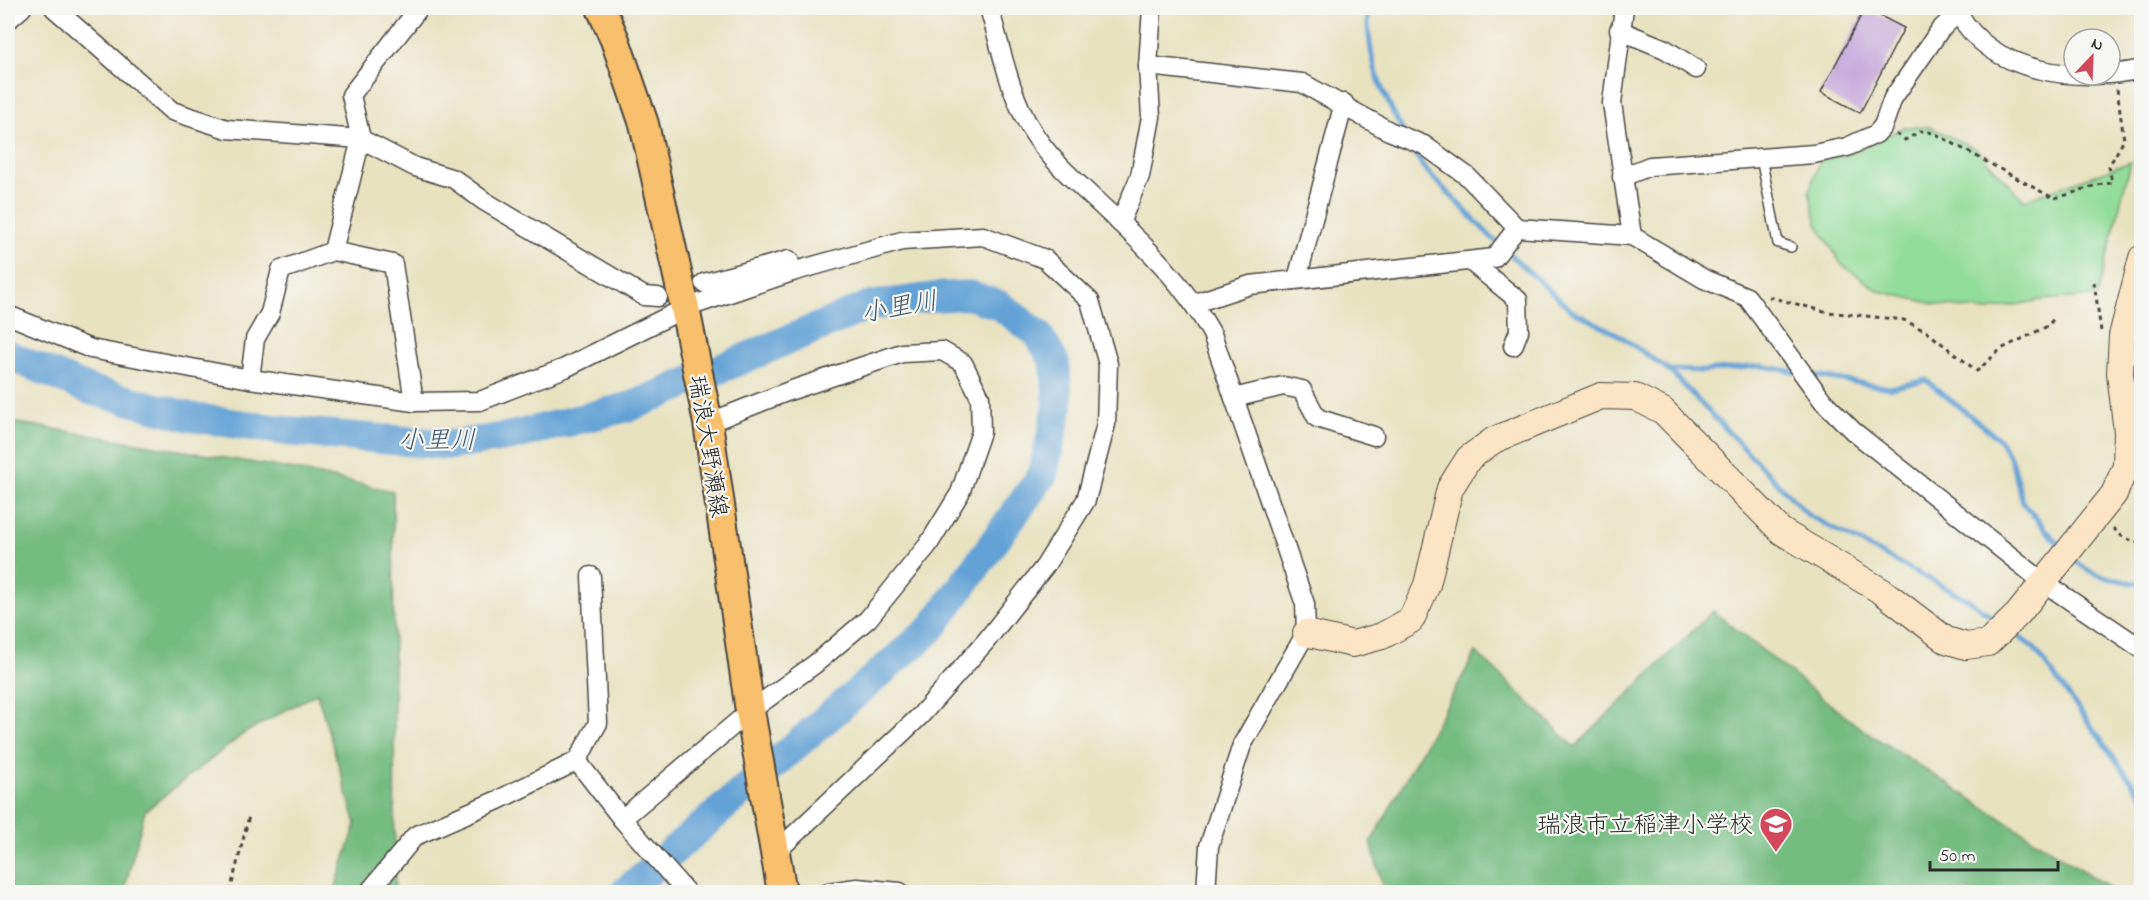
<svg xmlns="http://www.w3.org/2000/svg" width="2149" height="900" viewBox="0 0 2149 900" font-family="'Indie Flower','Klee One',sans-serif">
  <rect width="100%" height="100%" fill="#f6f6f2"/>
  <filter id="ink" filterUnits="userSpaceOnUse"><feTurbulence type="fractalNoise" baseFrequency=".0167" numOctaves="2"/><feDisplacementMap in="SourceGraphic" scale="12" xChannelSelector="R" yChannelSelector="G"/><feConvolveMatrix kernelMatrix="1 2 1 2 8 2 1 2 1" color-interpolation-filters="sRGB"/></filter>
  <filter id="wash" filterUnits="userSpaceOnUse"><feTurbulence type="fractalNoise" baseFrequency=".008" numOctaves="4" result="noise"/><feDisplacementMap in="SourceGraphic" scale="24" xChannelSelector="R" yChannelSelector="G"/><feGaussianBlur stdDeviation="1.35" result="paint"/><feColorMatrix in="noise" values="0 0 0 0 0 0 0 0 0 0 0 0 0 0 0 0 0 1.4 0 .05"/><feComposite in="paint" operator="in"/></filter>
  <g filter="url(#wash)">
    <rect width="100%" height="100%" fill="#e9e2c1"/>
    <polygon fill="#92dd99" stroke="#5e8462" stroke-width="1.5" points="1905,127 1930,127 1976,149 2024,200 2131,162 2097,296 2041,300 1985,311 1934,304 1879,291 1841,264 1817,224 1809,191 1820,161 1852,153"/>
    <g fill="#75bc81" stroke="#507456" stroke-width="1.5">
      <polygon points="8,419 13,422 296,470 393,491 395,892 334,892 356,824 317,693 246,732 145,811 124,891 129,892 12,892 8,881"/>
      <polygon points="1713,611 1859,727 2116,892 1384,892 1371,842 1476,652 1575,747"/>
    </g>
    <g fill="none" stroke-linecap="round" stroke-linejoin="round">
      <g stroke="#64a2d6" stroke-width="5">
        <path d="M1367,8C1369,61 1377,84 1403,131"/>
        <polyline points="1412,147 1423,167 1492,238 1571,310 1617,334 1669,370 1808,515 1969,600 1999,622"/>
        <polyline points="1669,370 1704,371 1762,366 1796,372"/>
        <polyline points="1811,375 1890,388 1926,380 2000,440 2011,459 2023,503 2061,547"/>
        <path d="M2072,558C2093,578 2114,580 2142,584"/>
        <polyline points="2011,631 2034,648 2142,796"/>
      </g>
      <polyline stroke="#64a2d6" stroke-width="30" points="8,355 90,390 190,417 287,431 452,445 512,436 632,406 868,306 934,297 969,295 999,305 1038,334 1055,363 1058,406 1043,474 931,629 625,892"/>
    </g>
    <g id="blocks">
      <polygon fill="#c9addd" points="1865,8 1904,28 1860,113 1821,92"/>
    </g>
  </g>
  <g filter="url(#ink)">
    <use href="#blocks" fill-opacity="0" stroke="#484642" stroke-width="1.5"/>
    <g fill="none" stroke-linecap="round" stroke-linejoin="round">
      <defs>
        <polyline id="lane" points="1761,158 1778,243 1791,247"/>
        <g id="street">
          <polyline points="54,8 172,111 227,129 361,139 351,95 419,8"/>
          <path d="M989,8C1001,47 1009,93 1031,129C1050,161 1079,184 1105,209C1147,247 1185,285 1212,334L1305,604L1306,633L1242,745L1209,846L1206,892"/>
          <polyline points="1624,8 1612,103 1632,236"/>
          <path d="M1959,14C1993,75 2080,83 2142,69"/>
          <polyline points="8,20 22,8"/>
          <polyline points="1619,30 1665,49 1696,69"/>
          <polyline points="1148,66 1302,83 1389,131 1424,145 1467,176 1517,228 1632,236 1704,279 1747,297 1823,401 1853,431 2043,582 2142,649"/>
          <polyline points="1622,177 1650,166 1814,154 1847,147 1876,134 1883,126 1893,98 1940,30 1963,8"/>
          <polyline points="1120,223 1140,176 1151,117 1148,66 1152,8"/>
          <polyline points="333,251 361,139 415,167 454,179 484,201 644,296 658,297"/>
          <polyline points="1470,261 1518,300 1519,331 1513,346"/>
          <polyline points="1297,279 1344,103"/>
          <polyline points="704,283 789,260 792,272"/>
          <polyline points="1195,303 1250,285 1494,258 1517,228"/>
          <polyline points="8,315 91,349 250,379 414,402 480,401 565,368 685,308 792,272 902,241 983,236 1045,259 1090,301 1108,364 1106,424 1086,500 1045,566 986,641 921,715 776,852"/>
          <polyline points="250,379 255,339 270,313 281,270 333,251 393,264 414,402"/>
          <polyline points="1234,398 1283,386 1302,390 1317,418 1374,436"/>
          <polyline points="591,576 598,723 577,761 622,819 686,892"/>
          <polyline points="622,819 750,711 815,664 868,619 928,545 960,493 981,432 980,397 963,363 942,351 902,353 789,391 708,423"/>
          <polyline points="369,892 415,836 498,800 577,761"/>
          <polyline points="828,892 857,888 900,892"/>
        </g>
        <polyline id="secondary" points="1306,633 1353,644 1382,636 1411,620 1427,585 1450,488 1469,458 1494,440 1601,396 1635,397 1663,411 1781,531 1883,592 1946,640 1966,646 1988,643 2018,614 2114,494 2126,466 2127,432 2120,373 2122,336 2142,258"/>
        <polyline id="primary" points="601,8 615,40 644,124 685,308 708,423 750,711 782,892"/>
      </defs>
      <use href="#lane" stroke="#484642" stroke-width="12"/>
      <use href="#street" stroke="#484642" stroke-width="21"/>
      <use href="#secondary" stroke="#484642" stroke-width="28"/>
      <use href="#primary" stroke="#484642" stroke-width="32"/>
      <g stroke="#484642" stroke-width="3" stroke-dasharray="4.5 4.5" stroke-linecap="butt">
        <path d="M1896,134L1905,140L1921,131L1934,133L2053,198C2073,195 2091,184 2112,183L2109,166L2124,140L2117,89"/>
        <polyline points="2094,282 2101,331"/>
        <polyline points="1769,297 1828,312 1904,320 1927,332 1977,371 2001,349 2048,326 2054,318"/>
        <polyline points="2113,528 2124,538 2142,544"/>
        <polyline points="136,884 165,892"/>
        <polyline points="230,892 249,816"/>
      </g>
      <use href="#lane" stroke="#fff" stroke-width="9"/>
      <use href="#street" stroke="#fff" stroke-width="18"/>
      <use href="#secondary" stroke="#fce5c4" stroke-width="26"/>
      <use href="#primary" stroke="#f8bf6c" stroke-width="28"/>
    </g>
  </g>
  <defs>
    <symbol id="school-pin" viewBox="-11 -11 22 30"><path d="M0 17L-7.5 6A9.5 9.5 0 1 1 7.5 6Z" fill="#d1495b" stroke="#f6f6f2"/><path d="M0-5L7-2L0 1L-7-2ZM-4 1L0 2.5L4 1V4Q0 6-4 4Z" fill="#fff"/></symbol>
  </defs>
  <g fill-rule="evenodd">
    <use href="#school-pin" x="1757" y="805" width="38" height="52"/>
  </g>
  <g text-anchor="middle" stroke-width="4.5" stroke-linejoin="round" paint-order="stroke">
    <g font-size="24" fill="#2b2b2b" stroke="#f6f6f2">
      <text transform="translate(709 446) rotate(81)" y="8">瑞浪大野瀬線</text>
    </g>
    <g font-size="24" fill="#2b2b2b" stroke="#f6f6f2" text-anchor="end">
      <text x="1753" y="832">瑞浪市立稲津小学校</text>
    </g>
    <g font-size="26" font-style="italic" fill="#425b6f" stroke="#f6f6f2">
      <text transform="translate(899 306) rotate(-10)" y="9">小里川</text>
      <text x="437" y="448">小里川</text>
    </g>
  </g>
  <rect width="2149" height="900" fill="none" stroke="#f6f6f2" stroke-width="30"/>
  <g transform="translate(2092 57) rotate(23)"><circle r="28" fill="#f6f6f2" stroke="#a5a5a2" stroke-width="1.5"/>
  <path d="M0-4.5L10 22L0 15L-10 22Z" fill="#d1495b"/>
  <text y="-9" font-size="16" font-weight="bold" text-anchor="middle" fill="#2b2b2b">N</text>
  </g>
  <path d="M1930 861v9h128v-9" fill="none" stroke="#2b2b2b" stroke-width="3"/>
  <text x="1939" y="861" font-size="18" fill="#2b2b2b" stroke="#f6f6f2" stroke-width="4.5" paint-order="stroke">50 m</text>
</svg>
